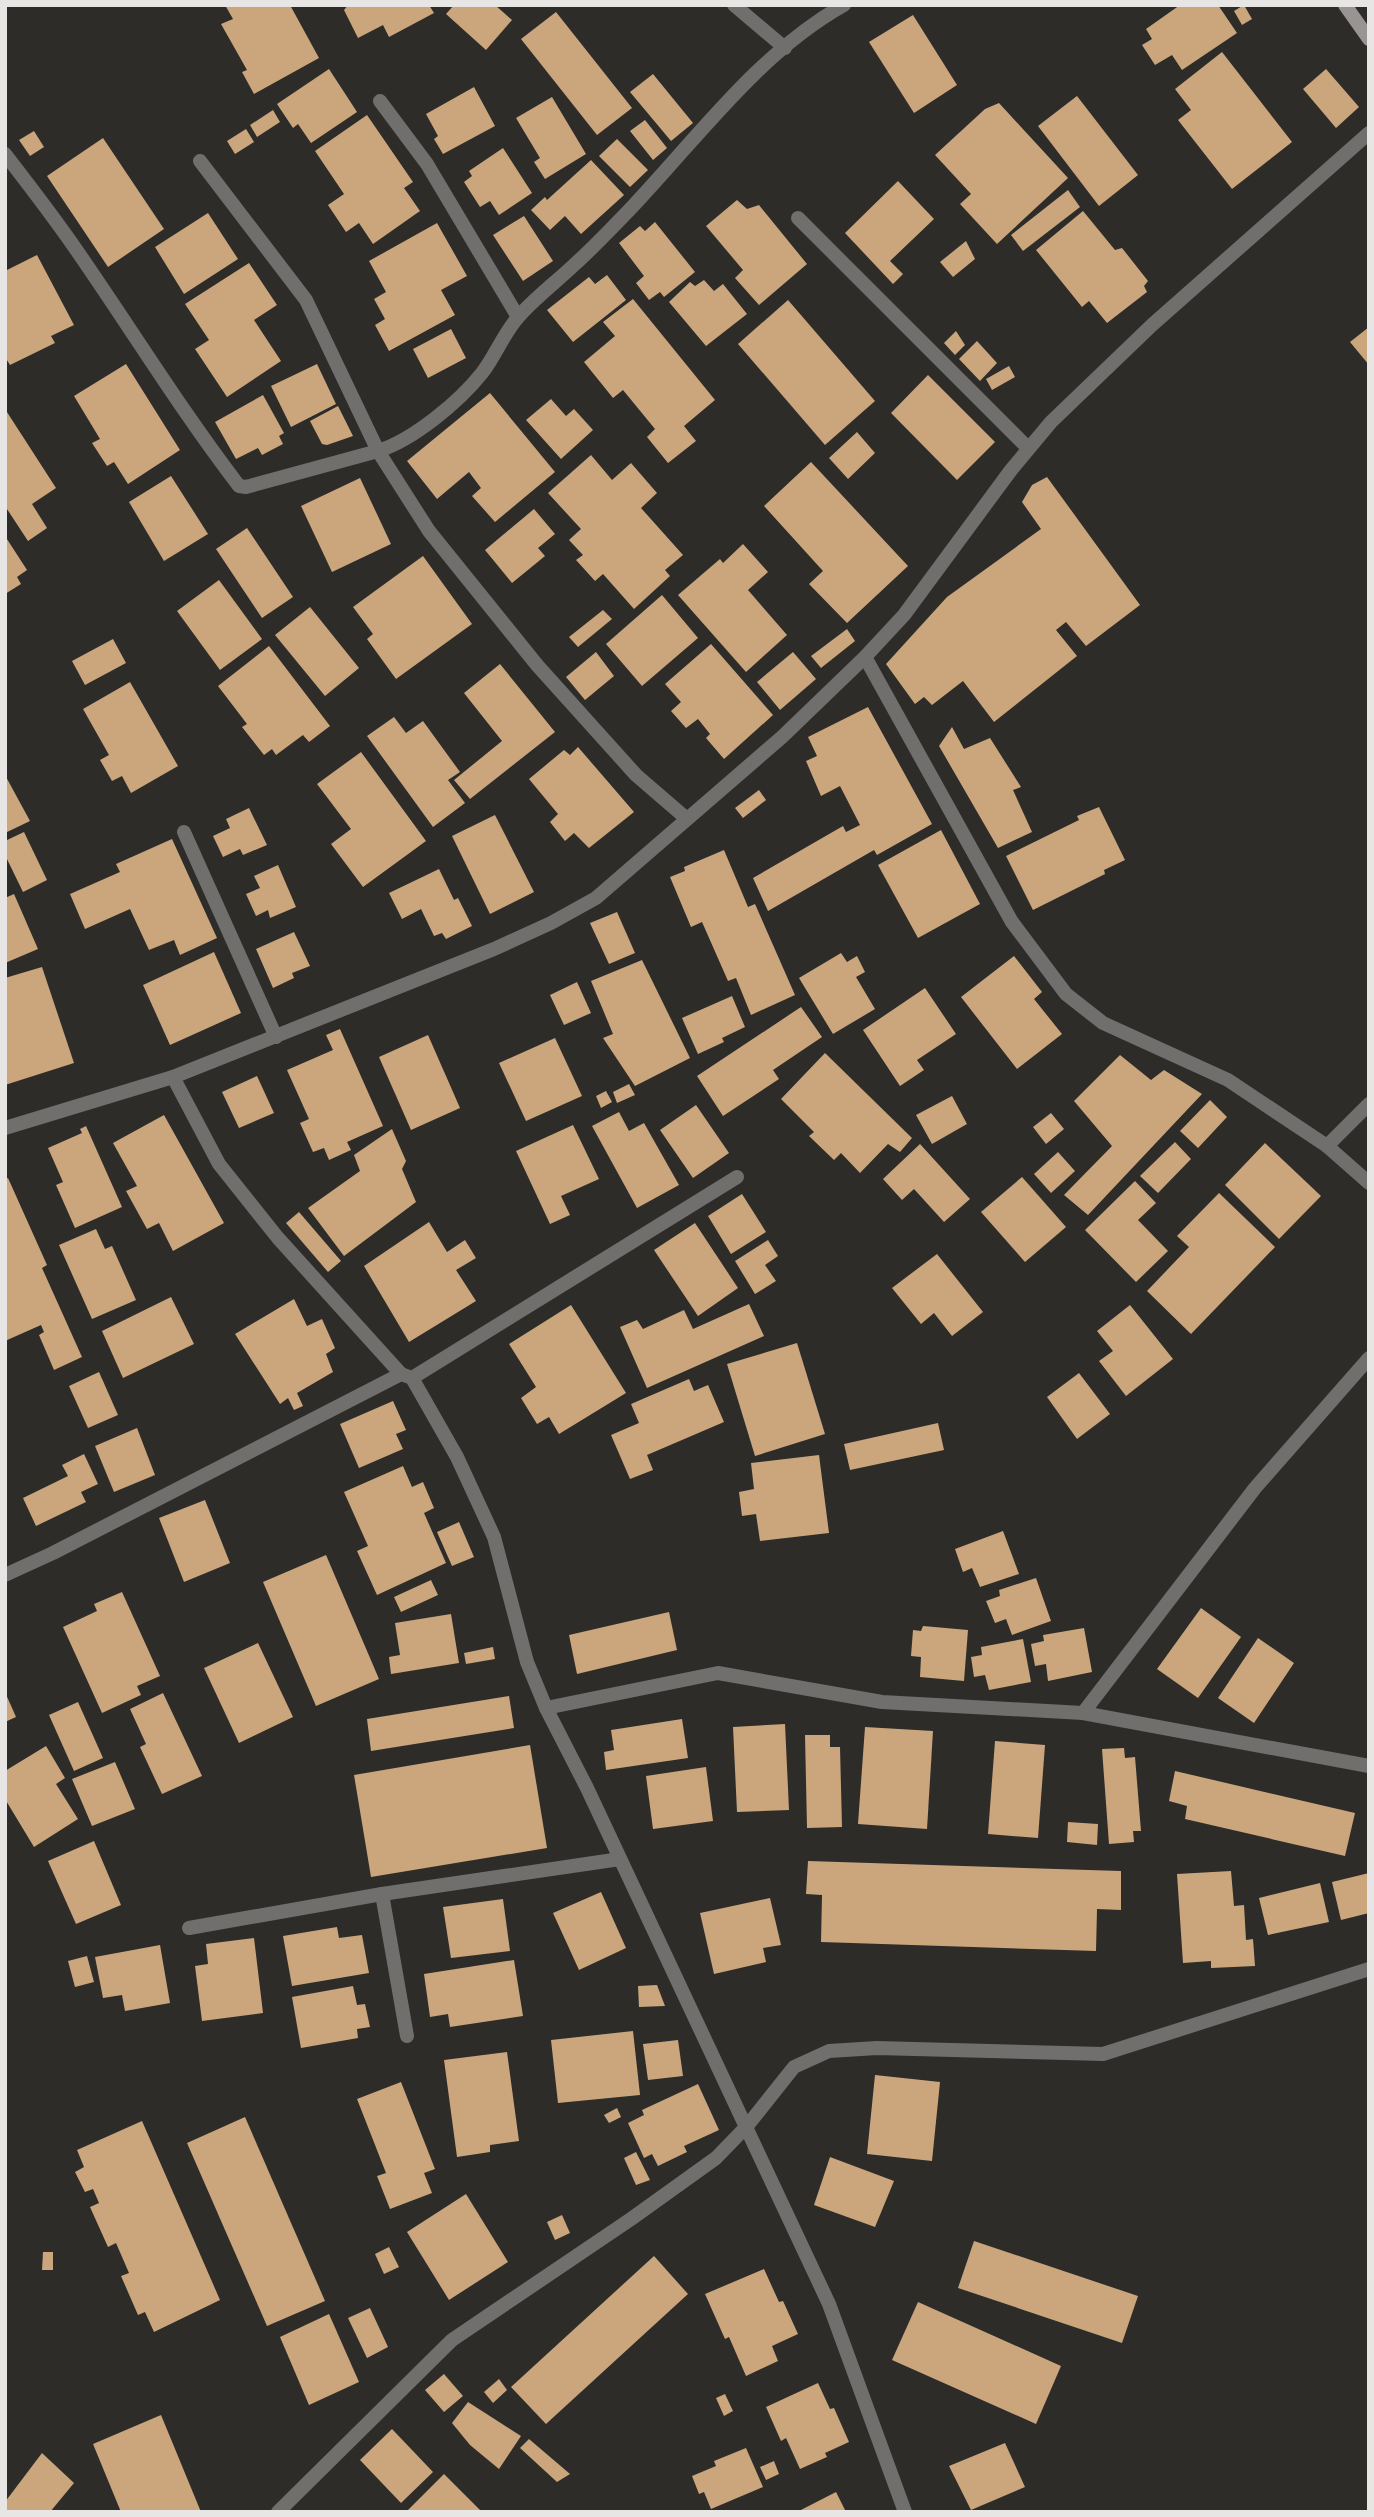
<svg xmlns="http://www.w3.org/2000/svg" width="1374" height="2517" viewBox="0 0 1374 2517" font-family="'Varela Round',sans-serif">
  <rect width="100%" height="100%" fill="#2d2c29"/>
  <g fill="#cba67d">
    <polygon points="225,5 290,5 319,58 254,94 242,72 247,70 221,24 233,19"/>
    <polygon points="348,5 429,5 434,13 389,37 383,25 358,38 344,10"/>
    <polygon points="454,5 495,5 512,20 486,50 446,14"/>
    <polygon points="1180,5 1200,7 1218,5 1237,33 1182,70 1172,55 1155,65 1142,45 1152,39 1146,29"/>
    <polygon points="1244,5 1252,19 1242,25 1234,11"/>
    <polygon points="556,12 632,108 597,135 521,39"/>
    <polygon points="913,15 957,85 914,113 869,42"/>
    <polygon points="1222,52 1292,142 1232,189 1178,120 1191,110 1175,89"/>
    <polygon points="329,69 357,112 311,143 298,124 293,128 277,104"/>
    <polygon points="1326,69 1359,107 1336,128 1303,89"/>
    <polygon points="653,74 693,123 671,141 630,92"/>
    <polygon points="474,87 495,126 443,154 434,139 438,136 426,114"/>
    <polygon points="1077,96 1138,175 1099,206 1038,126"/>
    <polygon points="552,97 586,154 545,179 534,162 540,158 516,118"/>
    <polygon points="999,103 1068,178 997,244 960,204 971,194 935,155 985,109"/>
    <polygon points="273,110 280,122 257,137 250,125"/>
    <polygon points="367,115 413,182 404,188 420,211 373,244 359,223 346,232 328,205 344,194 315,151"/>
    <polygon points="645,120 667,148 653,160 630,131"/>
    <polygon points="246,129 254,142 235,154 227,141"/>
    <polygon points="34,131 44,147 30,156 19,140"/>
    <polygon points="103,138 164,229 108,267 47,176"/>
    <polygon points="617,139 648,170 630,187 599,156"/>
    <polygon points="503,148 532,193 499,215 490,201 480,207 464,182 472,176 469,171"/>
    <polygon points="591,160 624,195 581,234 565,216 550,230 531,210 545,197 547,200"/>
    <polygon points="898,181 934,219 890,261 903,274 893,284 845,233"/>
    <polygon points="1068,190 1080,207 1023,251 1011,235"/>
    <polygon points="737,200 747,209 759,205 807,264 759,305 735,278 743,270 706,226"/>
    <polygon points="1083,211 1115,250 1122,248 1148,281 1144,286 1147,292 1107,323 1089,301 1082,307 1036,250"/>
    <polygon points="208,213 238,259 184,294 155,247"/>
    <polygon points="524,216 553,261 523,281 493,235"/>
    <polygon points="655,222 695,272 664,297 660,292 649,300 636,283 644,276 619,243 640,226 645,231"/>
    <polygon points="437,223 467,276 441,290 455,315 389,351 375,325 385,319 374,299 386,292 369,261"/>
    <polygon points="966,241 975,259 953,277 940,262"/>
    <polygon points="37,255 74,325 51,336 55,343 10,365 5,357 5,271"/>
    <polygon points="249,263 277,305 254,320 281,361 227,397 195,349 209,340 185,304"/>
    <polygon points="607,275 626,300 573,342 547,310 589,277 595,284"/>
    <polygon points="704,280 714,291 723,284 747,314 706,346 669,302 690,282 695,286"/>
    <polygon points="633,299 715,400 684,426 696,441 668,463 647,437 655,429 623,390 613,398 584,362 615,336 603,322"/>
    <polygon points="788,300 875,401 825,445 738,344"/>
    <polygon points="1369,327 1369,365 1350,342"/>
    <polygon points="451,329 466,358 428,378 413,349"/>
    <polygon points="956,331 965,345 955,355 944,343"/>
    <polygon points="977,341 997,363 980,381 959,359"/>
    <polygon points="126,364 180,450 128,484 114,462 107,466 92,443 100,439 74,396"/>
    <polygon points="317,364 336,404 291,427 271,386"/>
    <polygon points="1009,366 1015,377 992,390 986,379"/>
    <polygon points="928,375 995,442 957,480 891,413"/>
    <polygon points="490,393 555,472 495,522 472,496 481,488 469,472 437,499 407,461"/>
    <polygon points="263,395 284,433 279,436 283,444 262,455 258,448 236,459 215,422"/>
    <polygon points="551,399 566,416 574,409 593,430 561,459 526,420"/>
    <polygon points="338,406 353,436 327,445 322,444 310,421"/>
    <polygon points="5,409 56,488 32,504 47,528 28,541 5,506"/>
    <polygon points="857,432 875,453 848,479 829,458"/>
    <polygon points="591,455 612,480 631,463 657,493 641,508 683,555 665,570 670,576 634,609 603,574 595,581 576,560 583,555 569,540 581,529 548,493"/>
    <polygon points="811,462 908,566 847,623 809,584 823,571 764,506"/>
    <polygon points="171,476 208,534 164,561 129,502"/>
    <polygon points="1047,477 1140,605 1086,646 1066,622 1056,630 1077,656 994,722 963,681 932,705 924,697 915,704 886,664 947,597 1041,529 1022,502 1032,485"/>
    <polygon points="360,478 391,544 332,572 301,506"/>
    <polygon points="534,509 555,534 538,548 545,556 512,583 485,550"/>
    <polygon points="247,528 293,597 262,618 216,549"/>
    <polygon points="5,536 27,570 17,577 21,584 5,594"/>
    <polygon points="743,544 768,572 748,590 787,635 746,672 678,595 720,559 723,563"/>
    <polygon points="423,556 472,624 396,679 367,639 373,634 353,607"/>
    <polygon points="219,580 262,639 220,670 177,611"/>
    <polygon points="662,595 698,638 642,686 606,644"/>
    <polygon points="310,607 359,668 325,696 275,635"/>
    <polygon points="603,610 612,619 578,647 569,637"/>
    <polygon points="847,629 855,641 821,668 811,656"/>
    <polygon points="113,639 126,663 85,685 72,661"/>
    <polygon points="711,644 773,715 724,759 706,738 710,734 698,719 686,728 671,711 681,702 665,684"/>
    <polygon points="269,646 330,726 309,742 303,735 276,755 272,749 264,755 242,727 247,724 218,686"/>
    <polygon points="596,652 614,676 585,700 566,677"/>
    <polygon points="793,652 816,679 780,710 757,682"/>
    <polygon points="500,664 555,732 470,799 454,780 502,741 464,693"/>
    <polygon points="130,682 178,766 131,793 122,776 112,781 100,760 109,755 83,709"/>
    <polygon points="868,707 932,824 877,855 874,850 768,911 753,878 843,826 846,832 860,825 840,786 821,796 806,761 817,756 808,737"/>
    <polygon points="394,717 406,733 423,721 460,772 448,780 465,803 433,827 367,736"/>
    <polygon points="952,727 964,749 990,738 1021,787 1013,790 1032,832 998,848 939,746"/>
    <polygon points="578,747 634,812 589,848 574,833 565,841 550,822 558,814 529,779 564,750 570,755"/>
    <polygon points="361,752 426,841 363,887 331,844 351,829 317,784"/>
    <polygon points="5,775 30,821 5,833"/>
    <polygon points="759,790 766,800 743,818 735,808"/>
    <polygon points="1099,807 1125,860 1104,870 1105,874 1033,910 1006,856 1079,820 1077,816"/>
    <polygon points="249,808 267,845 243,855 240,849 223,857 213,836 230,828 226,819"/>
    <polygon points="495,815 534,892 490,914 452,836"/>
    <polygon points="941,830 980,904 918,938 878,865"/>
    <polygon points="24,832 47,880 23,892 5,855 5,841"/>
    <polygon points="172,839 217,938 180,955 174,940 149,950 130,909 85,929 70,894 120,872 116,864"/>
    <polygon points="724,850 748,907 755,904 795,995 751,1015 736,978 728,981 702,922 691,927 670,877 685,871 684,867"/>
    <polygon points="278,865 296,907 270,918 268,910 256,916 246,894 260,888 254,876"/>
    <polygon points="439,869 454,900 458,898 472,926 446,939 442,933 434,936 421,909 402,919 389,893"/>
    <polygon points="14,894 38,949 5,963 5,898"/>
    <polygon points="617,912 635,953 609,964 590,923"/>
    <polygon points="294,932 310,966 292,973 294,978 273,988 256,949"/>
    <polygon points="214,952 241,1013 170,1045 143,985"/>
    <polygon points="841,953 847,962 857,956 865,972 856,977 875,1009 833,1034 799,978"/>
    <polygon points="1014,956 1042,992 1034,999 1062,1034 1017,1069 961,997"/>
    <polygon points="642,960 690,1058 635,1086 603,1038 613,1034 591,981"/>
    <polygon points="42,967 74,1063 5,1085 5,978"/>
    <polygon points="577,982 591,1013 564,1025 550,995"/>
    <polygon points="925,988 956,1034 917,1060 924,1070 900,1086 863,1030"/>
    <polygon points="732,996 745,1027 722,1038 724,1042 698,1054 682,1018"/>
    <polygon points="801,1007 822,1037 773,1070 779,1079 723,1116 697,1076"/>
    <polygon points="340,1029 383,1126 347,1142 351,1150 329,1160 324,1148 313,1152 300,1123 309,1119 287,1070 333,1050 326,1035"/>
    <polygon points="428,1035 460,1108 411,1130 379,1057"/>
    <polygon points="555,1038 582,1096 526,1121 499,1063"/>
    <polygon points="825,1053 912,1138 900,1152 888,1144 860,1173 841,1153 834,1160 809,1136 814,1132 781,1099"/>
    <polygon points="1120,1055 1151,1080 1164,1070 1202,1094 1088,1215 1064,1195 1112,1146 1074,1101"/>
    <polygon points="257,1076 274,1113 239,1128 222,1092"/>
    <polygon points="629,1084 635,1095 617,1103 613,1092"/>
    <polygon points="606,1091 612,1102 601,1108 596,1096"/>
    <polygon points="952,1096 967,1124 932,1144 916,1115"/>
    <polygon points="1210,1100 1227,1117 1198,1148 1180,1131"/>
    <polygon points="696,1105 729,1153 693,1178 660,1130"/>
    <polygon points="619,1112 629,1131 644,1123 679,1185 637,1208 592,1126"/>
    <polygon points="1051,1113 1064,1129 1046,1144 1033,1127"/>
    <polygon points="164,1115 224,1223 173,1251 159,1223 147,1229 126,1191 137,1186 113,1143"/>
    <polygon points="573,1125 599,1179 561,1196 570,1215 550,1224 516,1151"/>
    <polygon points="86,1126 122,1207 75,1228 56,1185 63,1182 48,1148 82,1133 80,1129"/>
    <polygon points="392,1129 406,1161 402,1169 416,1202 344,1256 308,1208 360,1171 354,1155"/>
    <polygon points="1175,1142 1191,1159 1158,1193 1140,1176"/>
    <polygon points="1265,1143 1321,1196 1279,1239 1225,1185"/>
    <polygon points="920,1144 970,1199 944,1222 914,1189 902,1200 883,1179"/>
    <polygon points="1058,1152 1075,1171 1051,1193 1034,1174"/>
    <polygon points="1022,1177 1066,1227 1025,1262 981,1212"/>
    <polygon points="8,1178 47,1265 42,1268 82,1357 54,1370 39,1335 44,1332 41,1325 5,1341 5,1179"/>
    <polygon points="1135,1181 1156,1203 1138,1220 1168,1251 1136,1282 1085,1230"/>
    <polygon points="1219,1193 1275,1247 1191,1334 1147,1291 1189,1247 1177,1236"/>
    <polygon points="742,1194 766,1232 731,1254 708,1216"/>
    <polygon points="299,1212 341,1261 328,1272 286,1223"/>
    <polygon points="429,1222 447,1252 465,1240 476,1258 456,1270 476,1301 409,1342 364,1266"/>
    <polygon points="695,1223 738,1288 698,1316 654,1250"/>
    <polygon points="96,1229 105,1249 112,1246 136,1300 92,1319 59,1245"/>
    <polygon points="768,1240 778,1256 765,1265 776,1281 755,1294 735,1261"/>
    <polygon points="937,1254 983,1312 952,1336 934,1313 921,1324 892,1288"/>
    <polygon points="171,1297 194,1344 123,1378 102,1331"/>
    <polygon points="294,1299 307,1326 322,1319 335,1348 326,1354 333,1372 297,1393 303,1406 294,1410 288,1398 280,1404 235,1334"/>
    <polygon points="749,1304 764,1336 647,1388 620,1327 637,1320 643,1329 684,1310 693,1329"/>
    <polygon points="571,1305 626,1393 559,1434 549,1417 537,1424 521,1398 536,1387 509,1344"/>
    <polygon points="1130,1305 1173,1359 1126,1396 1099,1361 1113,1351 1097,1331"/>
    <polygon points="797,1343 825,1434 755,1456 727,1364"/>
    <polygon points="99,1372 118,1415 88,1428 69,1386"/>
    <polygon points="1079,1373 1110,1414 1077,1439 1047,1397"/>
    <polygon points="689,1379 694,1391 708,1385 724,1422 647,1455 653,1470 630,1479 611,1435 639,1423 631,1404"/>
    <polygon points="393,1401 406,1430 396,1434 403,1449 359,1468 340,1424"/>
    <polygon points="938,1423 944,1450 850,1470 844,1444"/>
    <polygon points="137,1428 155,1475 114,1492 95,1446"/>
    <polygon points="84,1454 98,1484 81,1492 86,1502 36,1526 23,1498 68,1476 62,1465"/>
    <polygon points="819,1455 829,1533 760,1541 756,1514 742,1516 739,1492 754,1489 751,1463"/>
    <polygon points="403,1466 412,1487 423,1482 434,1508 424,1513 446,1563 377,1595 357,1551 368,1546 344,1492"/>
    <polygon points="205,1500 230,1563 184,1582 159,1518"/>
    <polygon points="459,1522 474,1557 452,1566 437,1532"/>
    <polygon points="1003,1531 1019,1574 980,1587 972,1568 963,1572 955,1549"/>
    <polygon points="326,1555 379,1679 316,1706 263,1582"/>
    <polygon points="1036,1578 1051,1621 1012,1635 1006,1619 995,1623 986,1601 1000,1596 999,1590"/>
    <polygon points="431,1580 438,1595 401,1612 394,1597"/>
    <polygon points="122,1592 160,1676 137,1686 141,1695 102,1713 63,1627 97,1611 94,1604"/>
    <polygon points="1201,1608 1241,1637 1198,1698 1157,1669"/>
    <polygon points="669,1612 677,1650 577,1674 569,1635"/>
    <polygon points="451,1614 459,1663 391,1674 389,1657 400,1655 395,1623"/>
    <polygon points="923,1626 968,1630 964,1681 920,1677 921,1657 911,1656 913,1630 921,1631"/>
    <polygon points="1084,1628 1092,1672 1048,1681 1046,1664 1035,1666 1031,1644 1044,1641 1043,1635"/>
    <polygon points="1258,1638 1294,1663 1254,1723 1218,1698"/>
    <polygon points="1023,1639 1031,1682 989,1690 985,1675 974,1677 971,1657 982,1655 981,1647"/>
    <polygon points="258,1643 293,1717 239,1743 204,1668"/>
    <polygon points="493,1647 495,1659 466,1664 464,1653"/>
    <polygon points="5,1692 16,1717 5,1722"/>
    <polygon points="163,1693 202,1776 162,1794 140,1747 146,1744 130,1709"/>
    <polygon points="509,1696 514,1728 371,1751 367,1719"/>
    <polygon points="78,1702 103,1758 74,1771 49,1715"/>
    <polygon points="682,1719 688,1758 606,1770 604,1752 614,1750 611,1730"/>
    <polygon points="785,1724 789,1810 737,1812 733,1727"/>
    <polygon points="865,1727 933,1731 927,1829 858,1824"/>
    <polygon points="805,1735 830,1735 830,1747 840,1747 842,1827 807,1828"/>
    <polygon points="995,1741 1045,1745 1038,1838 988,1834"/>
    <polygon points="530,1745 547,1848 371,1877 354,1775"/>
    <polygon points="46,1746 65,1778 56,1784 78,1819 34,1847 5,1799 5,1771"/>
    <polygon points="1124,1748 1125,1758 1135,1757 1141,1831 1133,1831 1134,1842 1109,1844 1102,1749"/>
    <polygon points="115,1762 135,1809 92,1826 72,1779"/>
    <polygon points="706,1767 713,1821 653,1829 646,1776"/>
    <polygon points="1175,1771 1355,1813 1345,1856 1185,1819 1187,1806 1169,1801"/>
    <polygon points="1068,1822 1098,1824 1097,1845 1067,1842"/>
    <polygon points="94,1841 121,1905 76,1924 48,1861"/>
    <polygon points="808,1861 1121,1871 1121,1910 1097,1909 1096,1951 821,1942 822,1895 806,1894"/>
    <polygon points="1231,1871 1234,1906 1244,1905 1246,1940 1253,1939 1255,1966 1211,1968 1211,1961 1183,1963 1177,1874"/>
    <polygon points="1369,1873 1369,1913 1341,1920 1332,1882"/>
    <polygon points="1320,1883 1329,1922 1268,1935 1259,1898"/>
    <polygon points="601,1892 626,1948 579,1970 553,1913"/>
    <polygon points="770,1898 781,1945 763,1948 766,1962 714,1974 700,1913"/>
    <polygon points="503,1899 510,1951 451,1958 443,1907"/>
    <polygon points="337,1927 339,1938 362,1935 369,1973 292,1986 283,1936"/>
    <polygon points="254,1938 263,2013 202,2021 195,1966 208,1964 206,1944"/>
    <polygon points="160,1945 170,2003 125,2011 122,1995 103,1998 95,1957"/>
    <polygon points="87,1956 94,1982 75,1987 68,1961"/>
    <polygon points="514,1960 523,2016 450,2027 448,2014 430,2017 424,1974"/>
    <polygon points="657,1985 665,2006 639,2007 638,1986"/>
    <polygon points="353,1986 357,2005 365,2004 370,2027 357,2029 358,2038 301,2048 292,1997"/>
    <polygon points="633,2031 640,2095 558,2103 551,2040"/>
    <polygon points="678,2040 683,2076 648,2080 643,2044"/>
    <polygon points="507,2052 519,2141 490,2145 490,2152 457,2157 444,2060"/>
    <polygon points="875,2075 940,2082 932,2161 867,2154"/>
    <polygon points="401,2082 435,2169 424,2173 432,2193 390,2209 377,2176 386,2173 357,2099"/>
    <polygon points="698,2084 719,2130 684,2146 687,2152 658,2166 652,2154 644,2158 628,2123 644,2115 642,2110"/>
    <polygon points="617,2108 621,2117 609,2123 604,2115"/>
    <polygon points="245,2117 325,2301 267,2326 187,2143"/>
    <polygon points="142,2121 220,2300 154,2332 145,2312 138,2315 121,2276 129,2273 116,2243 108,2247 90,2207 99,2203 93,2189 85,2192 75,2172 84,2167 77,2150"/>
    <polygon points="636,2152 650,2180 636,2185 624,2158"/>
    <polygon points="830,2157 894,2181 875,2227 814,2205"/>
    <polygon points="466,2194 508,2262 449,2300 407,2232"/>
    <polygon points="562,2215 570,2233 555,2240 547,2222"/>
    <polygon points="974,2241 1138,2296 1122,2343 958,2288"/>
    <polygon points="389,2247 399,2267 384,2274 375,2254"/>
    <polygon points="43,2252 53,2252 53,2270 42,2270"/>
    <polygon points="654,2256 688,2294 546,2424 511,2387"/>
    <polygon points="764,2269 779,2302 783,2301 798,2334 772,2346 778,2361 746,2376 729,2337 725,2339 705,2294"/>
    <polygon points="918,2302 1061,2366 1036,2424 892,2360"/>
    <polygon points="370,2308 388,2347 367,2358 348,2318"/>
    <polygon points="329,2314 359,2382 309,2405 280,2337"/>
    <polygon points="444,2374 463,2396 444,2412 425,2390"/>
    <polygon points="499,2379 507,2390 493,2403 484,2392"/>
    <polygon points="818,2383 830,2409 834,2408 849,2442 825,2453 827,2457 800,2469 786,2438 781,2441 766,2407"/>
    <polygon points="725,2394 733,2411 724,2416 716,2398"/>
    <polygon points="468,2402 521,2436 499,2469 470,2445 452,2423"/>
    <polygon points="161,2415 201,2512 121,2512 93,2444"/>
    <polygon points="392,2429 433,2472 401,2503 360,2460"/>
    <polygon points="529,2439 570,2474 557,2482 520,2448"/>
    <polygon points="1005,2443 1025,2487 971,2510 949,2466"/>
    <polygon points="746,2448 763,2487 711,2509 704,2492 699,2494 692,2476 716,2466 714,2461"/>
    <polygon points="42,2453 74,2483 50,2512 5,2512 5,2502"/>
    <polygon points="774,2461 779,2474 766,2480 760,2467"/>
    <polygon points="444,2474 482,2512 406,2512"/>
    <polygon points="836,2492 846,2512 797,2512"/>
  </g>
  <g fill="none" stroke-linecap="round" stroke-linejoin="round">
    <g stroke="#706f6e" stroke-width="14">
      <polyline points="734,5 785,48"/>
      <polyline points="798,218 1028,448"/>
      <polyline points="184,832 276,1037"/>
      <polyline points="382,1894 407,2036"/>
    </g>
    <g stroke="#706f6e" stroke-width="14">
      <polyline points="380,101 427,164 518,317"/>
      <path d="M5,154C29,185 53,216 75,248C130,327 180,409 239,486L246,487L378,451C413,440 459,402 482,373C496,355 504,332 520,315C536,297 556,282 574,265C595,246 615,225 634,205C699,136 760,52 844,5"/>
      <polyline points="200,161 306,300 378,451 429,531 537,665 636,775 687,819"/>
      <polyline points="865,657 1012,922 1066,994 1103,1023 1228,1080 1327,1146 1369,1183"/>
      <polyline points="173,1077 219,1164 278,1238 401,1374 412,1378 457,1457 494,1537 527,1662 546,1708 587,1788 829,2304 905,2512"/>
      <polyline points="5,1128 173,1077 494,949 551,923 596,898 782,737 865,657 904,615 1011,470 1051,422 1152,325 1369,133"/>
      <polyline points="1327,1146 1369,1104"/>
      <polyline points="412,1378 737,1177"/>
      <polyline points="5,1575 53,1553 401,1374"/>
      <polyline points="546,1708 718,1673 882,1702 1083,1713 1369,1766"/>
      <polyline points="1083,1713 1255,1488 1369,1358"/>
      <polyline points="189,1928 382,1894 620,1859"/>
      <polyline points="278,2512 452,2340 631,2219 716,2158 747,2126 794,2067 829,2051 877,2048 1103,2054 1369,1969"/>
    </g>
    <polyline stroke="#979493" stroke-width="14" points="1345,5 1369,39"/>
  </g>
  <rect width="1374" height="2517" fill="none" stroke="#e7e6e4" stroke-width="14"/>
</svg>
